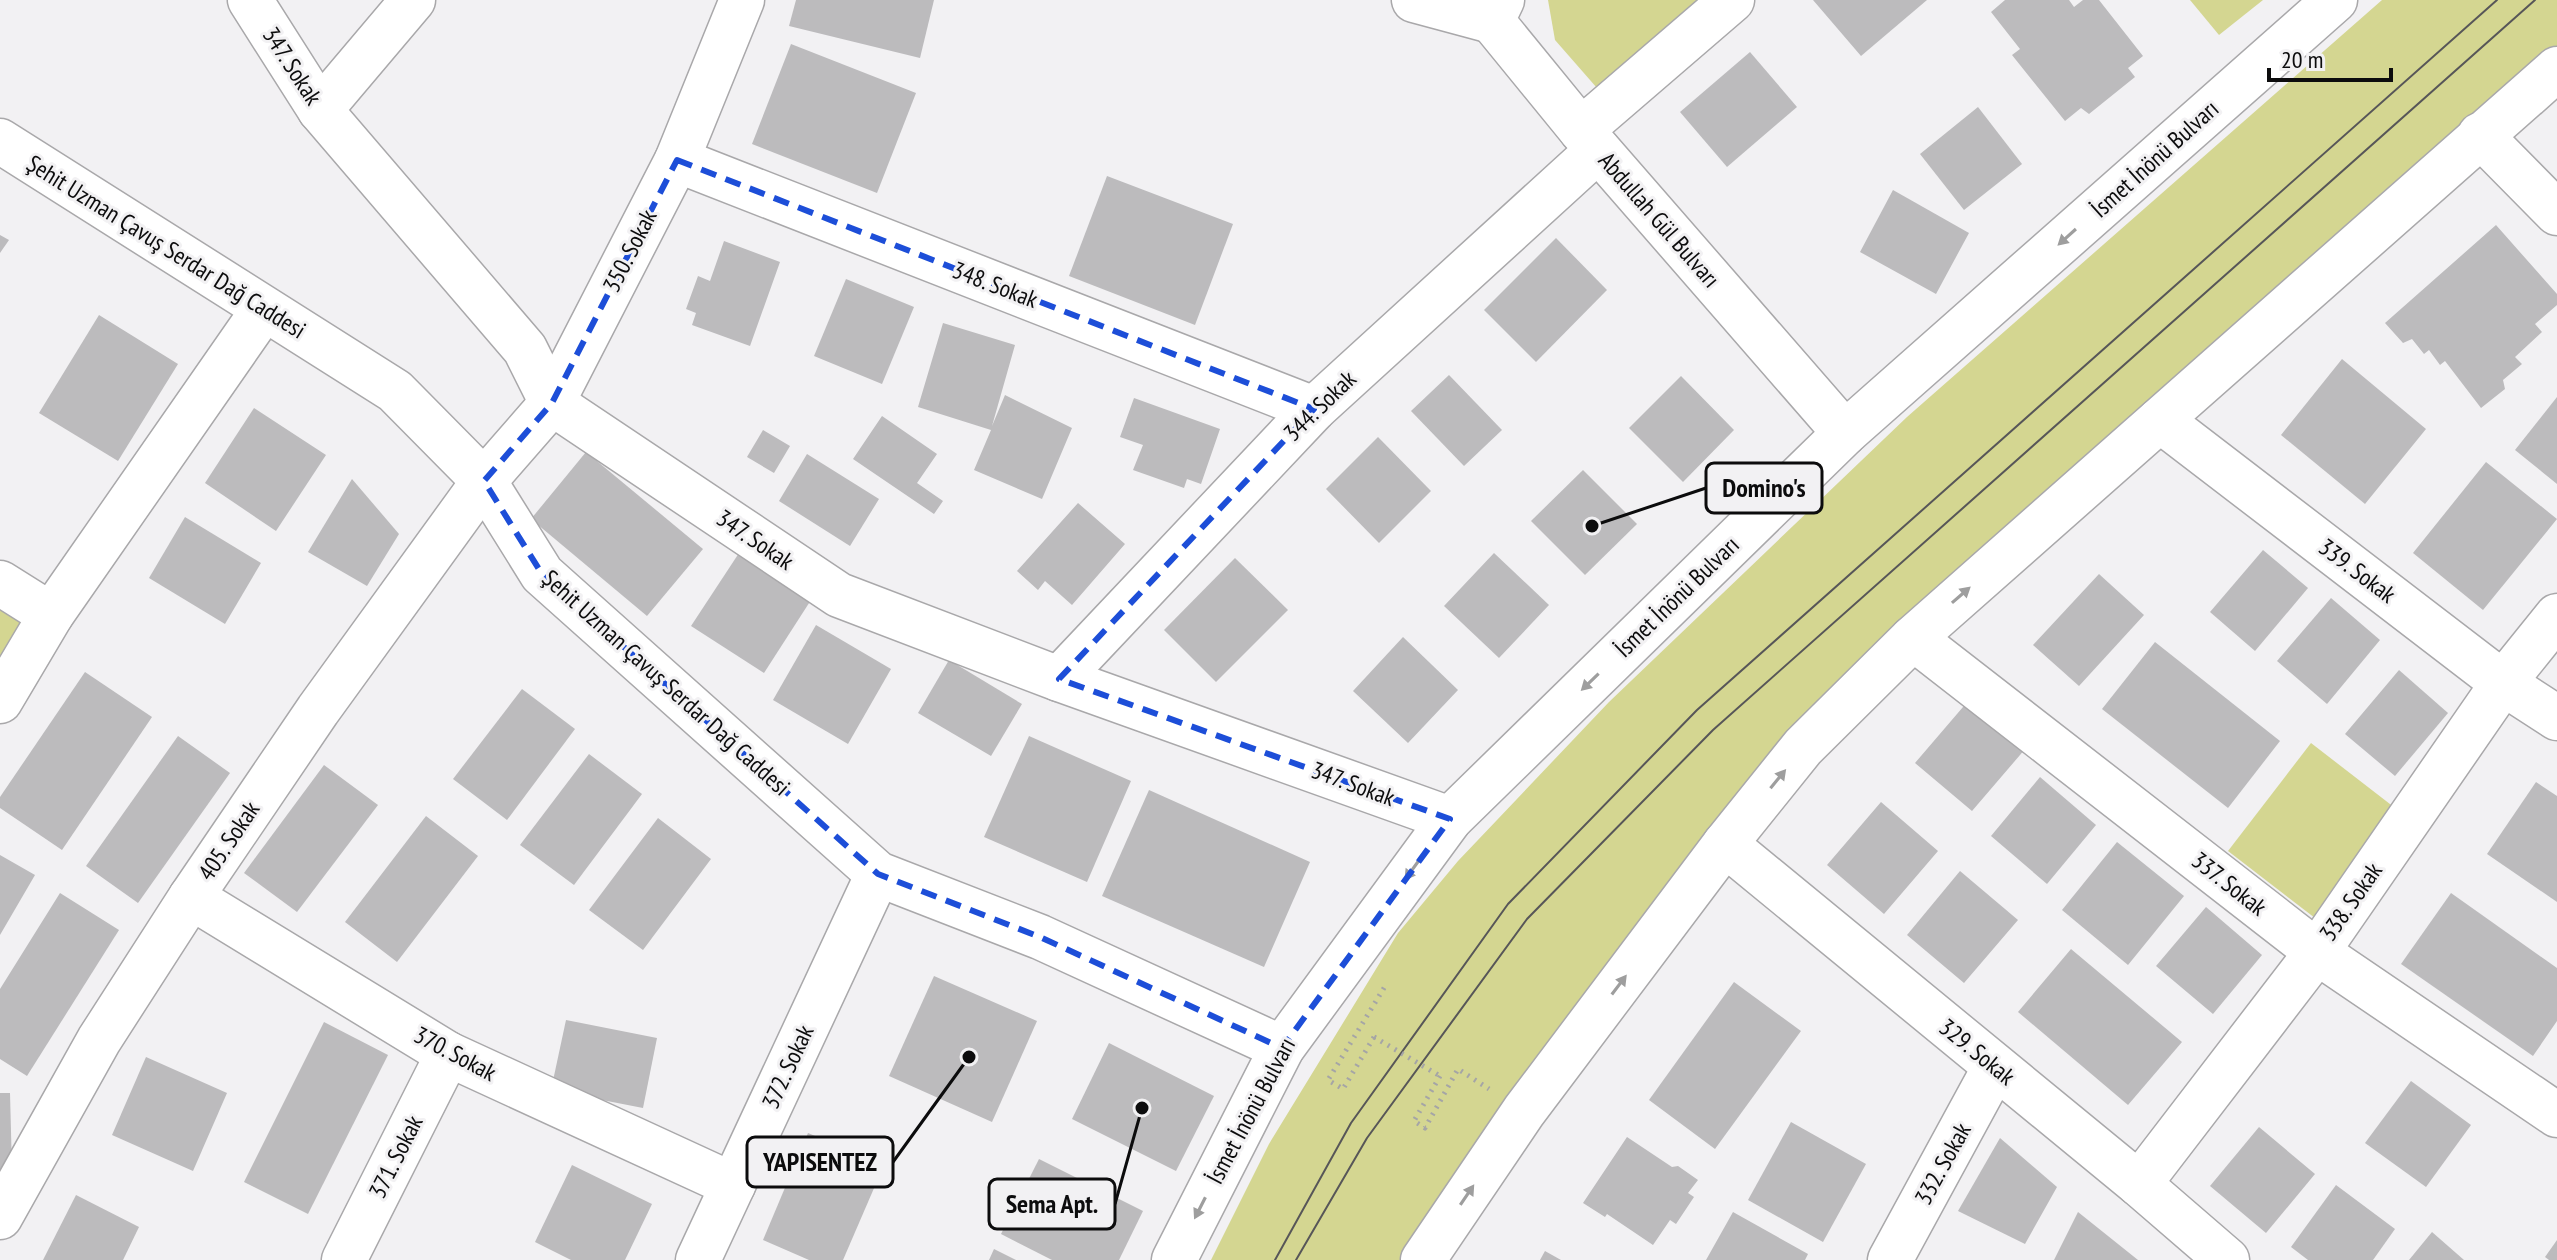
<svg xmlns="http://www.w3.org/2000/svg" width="2557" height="1260" viewBox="0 0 2557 1260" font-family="'PT Sans Narrow',sans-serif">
  <rect width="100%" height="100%" fill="#f2f1f3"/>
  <g fill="#d4d691">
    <polygon points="1548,0 1715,0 1604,96 1555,40"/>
    <polygon points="2190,0 2263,0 2219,35"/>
    <polygon points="2382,0 2557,0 2557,50 1788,750 1413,1260 1211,1260 1269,1144 1398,933 1458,861 1609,702 1907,417"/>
    <polygon points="0,606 24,621 0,660"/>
    <polygon points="2311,743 2399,811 2315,918 2228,851"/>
  </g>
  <g fill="#bcbbbd">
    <polygon points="796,0 934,0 920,58 789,26"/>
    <polygon points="1813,0 1927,0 1861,56"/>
    <polygon points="2005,0 2069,0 2074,7 2083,0 2099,0 2143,56 2128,68 2135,77 2089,114 2081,108 2065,121 2012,55 2020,49 1991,12"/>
    <polygon points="791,44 916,93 877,193 752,144"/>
    <polygon points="1750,52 1797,107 1727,167 1680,112"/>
    <polygon points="1978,107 2022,164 1964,210 1920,154"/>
    <polygon points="1107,176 1233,224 1195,325 1069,276"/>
    <polygon points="1893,190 1969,233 1936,294 1860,252"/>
    <polygon points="2496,225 2557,294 2557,305 2535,324 2542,332 2515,357 2522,364 2503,380 2505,389 2481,408 2445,361 2440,365 2429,350 2424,354 2412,339 2403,343 2385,323"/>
    <polygon points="0,235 9,240 0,253"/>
    <polygon points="1556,238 1607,290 1536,362 1484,310"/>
    <polygon points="724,241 780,262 750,346 692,325 696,313 686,309 698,276 710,281"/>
    <polygon points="846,279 914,307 882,384 814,356"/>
    <polygon points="99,315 178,364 118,461 39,413"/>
    <polygon points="943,323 1015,345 992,426 1005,395 1072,428 1042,499 974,470 991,430 918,407"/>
    <polygon points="2342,359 2426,429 2365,504 2281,435"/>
    <polygon points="1449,375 1502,430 1464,466 1411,411"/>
    <polygon points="1681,376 1734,430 1683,482 1629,428"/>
    <polygon points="2557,397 2557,484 2515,450"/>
    <polygon points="1134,398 1220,429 1201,484 1187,479 1184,488 1133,470 1143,445 1120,437"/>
    <polygon points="254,408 326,455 276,531 205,483"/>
    <polygon points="882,416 937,454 917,483 943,501 934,514 853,459"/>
    <polygon points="763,430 790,446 774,473 747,457"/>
    <polygon points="1378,437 1431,491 1379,543 1326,489"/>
    <polygon points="586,452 703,549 647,616 531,519"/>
    <polygon points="807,454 879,499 850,546 779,501"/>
    <polygon points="2486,462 2557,519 2483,610 2413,553"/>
    <polygon points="1583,470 1637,524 1585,575 1531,521"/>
    <polygon points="352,479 399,534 367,586 308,552"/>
    <polygon points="1078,503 1125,544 1072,605 1045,581 1038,590 1017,571"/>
    <polygon points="185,517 261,563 225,624 149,578"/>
    <polygon points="2263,550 2308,588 2255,651 2210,612"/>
    <polygon points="739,553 811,600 764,673 691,626"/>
    <polygon points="1494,553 1549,605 1499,658 1444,606"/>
    <polygon points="1235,558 1288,610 1216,682 1164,630"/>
    <polygon points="2099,574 2144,615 2079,686 2033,645"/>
    <polygon points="2331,598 2380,640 2327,704 2277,661"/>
    <polygon points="816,625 891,669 848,744 773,700"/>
    <polygon points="1403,637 1458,690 1408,743 1353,691"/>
    <polygon points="2155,642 2280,741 2228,808 2102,709"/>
    <polygon points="949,660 1022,704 991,756 918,713"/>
    <polygon points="2399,670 2448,713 2395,776 2345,734"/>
    <polygon points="85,672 152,717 62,850 0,808 0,797"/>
    <polygon points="522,689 575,729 507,820 453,779"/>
    <polygon points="1969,700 2026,748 1972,811 1915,763"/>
    <polygon points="178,736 230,773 138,903 86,866"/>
    <polygon points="1029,736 1131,781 1087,882 984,837"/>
    <polygon points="589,754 642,794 574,885 520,845"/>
    <polygon points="324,765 378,805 297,912 244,873"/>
    <polygon points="2040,777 2096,825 2047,884 1991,836"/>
    <polygon points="2536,782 2557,796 2557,902 2487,854"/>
    <polygon points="1149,790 1310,862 1264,967 1102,896"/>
    <polygon points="1881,802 1938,851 1884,914 1827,865"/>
    <polygon points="426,816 478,856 397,962 345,922"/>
    <polygon points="658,818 711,859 643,950 589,910"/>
    <polygon points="2117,842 2184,896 2128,965 2062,910"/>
    <polygon points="0,855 35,875 0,935"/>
    <polygon points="1960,871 2018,920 1964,983 1907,935"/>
    <polygon points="60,893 119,930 27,1076 0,1059 0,989"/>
    <polygon points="2451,893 2557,968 2557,1021 2533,1056 2401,964"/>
    <polygon points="2206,907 2262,955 2213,1014 2156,966"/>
    <polygon points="2071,949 2182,1042 2128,1105 2018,1012"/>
    <polygon points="934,976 1037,1021 992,1122 889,1076"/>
    <polygon points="1734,982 1801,1031 1715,1149 1649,1100"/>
    <polygon points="566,1020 657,1038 643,1108 551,1090"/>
    <polygon points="324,1022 388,1055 308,1214 244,1182"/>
    <polygon points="1109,1043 1214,1096 1176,1171 1072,1119"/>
    <polygon points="146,1057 227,1093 193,1171 112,1135"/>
    <polygon points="2411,1081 2471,1125 2426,1187 2365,1143"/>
    <polygon points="0,1093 10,1093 12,1170 0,1170"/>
    <polygon points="1791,1122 1866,1164 1823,1242 1748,1200"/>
    <polygon points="2259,1127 2315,1174 2266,1233 2210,1186"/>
    <polygon points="808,1133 884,1165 843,1260 809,1260 763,1240"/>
    <polygon points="1627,1137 1672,1167 1678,1166 1698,1180 1688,1193 1694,1197 1676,1224 1670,1220 1653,1245 1607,1214 1605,1217 1583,1203"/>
    <polygon points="2000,1138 2057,1187 2025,1244 1958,1211"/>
    <polygon points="1039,1159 1143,1211 1119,1260 1052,1260 1001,1234"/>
    <polygon points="572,1165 652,1204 625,1260 571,1260 535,1242"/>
    <polygon points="2336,1185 2395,1229 2373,1260 2308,1260 2291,1247"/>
    <polygon points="76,1195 139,1227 123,1260 43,1260"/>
    <polygon points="1733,1212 1808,1254 1805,1260 1706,1260"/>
    <polygon points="2078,1212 2138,1260 2054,1260"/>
    <polygon points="2432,1232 2464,1260 2409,1260"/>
    <polygon points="2557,1240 2557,1260 2549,1260 2545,1257"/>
    <polygon points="994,1249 1016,1260 989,1260"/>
    <polygon points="1545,1251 1561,1260 1540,1260"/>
  </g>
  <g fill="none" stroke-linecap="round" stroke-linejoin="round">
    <defs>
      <g id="minor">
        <polyline points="250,0 320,110 525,349 552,403 839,595 1059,679 1450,819"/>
        <polyline points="320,110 413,0"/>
        <polyline points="1581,130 1732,0"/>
        <polyline points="2480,135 2557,213"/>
        <polyline points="677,160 1314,409"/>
        <polyline points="2160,420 2503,683 2557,718"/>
        <polyline points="0,583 51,615"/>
        <polyline points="1913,638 2317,952 2557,1115"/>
        <polyline points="1059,679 1314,409 1598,150"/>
        <polyline points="0,701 51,615 264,309"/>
        <polyline points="191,897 448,1054 733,1185"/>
        <polyline points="2139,1184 2317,952 2503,683 2557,616"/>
        <polyline points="0,1217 99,1040 191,897 318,710 484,481 552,403"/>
        <polyline points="344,1260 448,1054"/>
        <polyline points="1890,1260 1995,1067"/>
      </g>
      <g id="tertiary">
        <polyline points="1414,0 1492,21"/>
        <polyline points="0,141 395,391 484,481 542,574 878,874 1040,937 1282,1048"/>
        <polyline points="552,403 677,160 742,0"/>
        <polyline points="1725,844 2139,1184 2227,1260"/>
        <polyline points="698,1260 878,874"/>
      </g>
      <polyline id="secondary" points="1502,0 1492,21 1581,130 1845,433"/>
      <g id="primary">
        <polyline points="1174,1260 1282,1048 1450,819 1845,433 2335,0"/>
        <polyline points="1423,1260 1524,1111 1725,844 1803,747 1913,638 2557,69"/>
      </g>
    </defs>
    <use href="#minor" stroke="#a9a8aa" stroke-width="47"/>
    <use href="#tertiary" stroke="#a9a8aa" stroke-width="47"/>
    <use href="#secondary" stroke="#a9a8aa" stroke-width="47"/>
    <use href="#primary" stroke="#a9a8aa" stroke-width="47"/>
    <g stroke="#a5a5a6" stroke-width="5" stroke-dasharray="2 6" stroke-linecap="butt">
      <polyline points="1374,1037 1343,1089 1328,1080 1387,983"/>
      <polyline points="1440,1076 1414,1121 1425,1128 1458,1069 1489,1089"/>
    </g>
    <use href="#minor" stroke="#fff" stroke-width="44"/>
    <use href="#tertiary" stroke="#fff" stroke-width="44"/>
    <use href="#secondary" stroke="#fff" stroke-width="44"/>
    <use href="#primary" stroke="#fff" stroke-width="44"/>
    <g stroke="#575658" stroke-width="2">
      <polyline points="1275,1260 1351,1123 1508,904 1697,710 2497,0"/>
      <polyline points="1296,1260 1367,1138 1527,919 1713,730 2535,0"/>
    </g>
    <polyline stroke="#a5a5a6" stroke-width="5" stroke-dasharray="2 6" stroke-linecap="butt" points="1374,1037 1440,1076"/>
  </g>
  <defs><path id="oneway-solid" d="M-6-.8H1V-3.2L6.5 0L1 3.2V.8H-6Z" transform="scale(2)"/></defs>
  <g fill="#9e9e9e">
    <use href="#oneway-solid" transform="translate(2067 237) rotate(138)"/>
    <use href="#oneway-solid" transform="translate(1961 595) rotate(-41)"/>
    <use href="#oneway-solid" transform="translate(1590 682) rotate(136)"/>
    <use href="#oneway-solid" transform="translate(1778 779) rotate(-51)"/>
    <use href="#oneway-solid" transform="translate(1412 870) rotate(126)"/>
    <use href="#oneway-solid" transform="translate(1619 985) rotate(-53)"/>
    <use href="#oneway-solid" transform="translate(1467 1195) rotate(-56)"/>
    <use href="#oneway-solid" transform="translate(1200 1208) rotate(117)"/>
  </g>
  <path fill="none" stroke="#1d4ed8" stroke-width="6" stroke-dasharray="16 10" stroke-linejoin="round" d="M677,160L1314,409L1059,679L1450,819L1282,1048L1040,937L878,874L542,574L484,481L552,403Z"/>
  <g text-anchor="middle" stroke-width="6" stroke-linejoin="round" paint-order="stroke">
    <g font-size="24" fill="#0c0c0d" stroke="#f2f1f3">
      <text transform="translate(292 66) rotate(57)" y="8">347. Sokak</text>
      <text transform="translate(2155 159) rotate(-42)" y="8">İsmet İnönü Bulvarı</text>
      <text transform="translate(1659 220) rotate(49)" y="8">Abdullah Gül Bulvarı</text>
      <text transform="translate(166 247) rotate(32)" y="8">Şehit Uzman Çavuş Serdar Dağ Caddesi</text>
      <text transform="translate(630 251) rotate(-63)" y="8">350. Sokak</text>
      <text transform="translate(995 285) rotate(21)" y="8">348. Sokak</text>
      <text transform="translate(1320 406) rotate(-44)" y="8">344. Sokak</text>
      <text transform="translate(755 540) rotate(34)" y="8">347. Sokak</text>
      <text transform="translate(2357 571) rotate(37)" y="8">339. Sokak</text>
      <text transform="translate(1677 597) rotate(-44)" y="8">İsmet İnönü Bulvarı</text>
      <text transform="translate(666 683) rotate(42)" y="8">Şehit Uzman Çavuş Serdar Dağ Caddesi</text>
      <text transform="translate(1353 784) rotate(20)" y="8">347. Sokak</text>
      <text transform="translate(229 841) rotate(-56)" y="8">405. Sokak</text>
      <text transform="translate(2229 884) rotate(38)" y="8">337. Sokak</text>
      <text transform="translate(2351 902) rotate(-55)" y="8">338. Sokak</text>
      <text transform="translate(1977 1052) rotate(39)" y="8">329. Sokak</text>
      <text transform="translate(455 1054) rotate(28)" y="8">370. Sokak</text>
      <text transform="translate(788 1067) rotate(-65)" y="8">372. Sokak</text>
      <text transform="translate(1251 1111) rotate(-62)" y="8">İsmet İnönü Bulvarı</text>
      <text transform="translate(396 1157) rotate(-63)" y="8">371. Sokak</text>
      <text transform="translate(1943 1164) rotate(-61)" y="8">332. Sokak</text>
    </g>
  </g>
  <path fill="none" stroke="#0c0c0d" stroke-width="3" d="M1592 526L1706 488M969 1057L893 1162M1142 1108L1115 1204"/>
  <g fill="#0c0c0d" stroke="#f2f1f3" stroke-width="3">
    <circle cx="1592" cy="526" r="8"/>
    <circle cx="969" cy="1057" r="8"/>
    <circle cx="1142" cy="1108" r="8"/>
  </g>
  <g fill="#f2f1f3" stroke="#0c0c0d" stroke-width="3">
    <rect x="1706" y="463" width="116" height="50" rx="8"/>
    <rect x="747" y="1137" width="146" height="50" rx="8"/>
    <rect x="989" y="1179" width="126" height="50" rx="8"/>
  </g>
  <g font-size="26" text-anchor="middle" font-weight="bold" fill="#0c0c0d">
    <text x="1764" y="497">Domino's</text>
    <text x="820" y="1171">YAPISENTEZ</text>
    <text x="1052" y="1213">Sema Apt.</text>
  </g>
  <path d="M2269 68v12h122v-12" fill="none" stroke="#0c0c0d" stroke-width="4"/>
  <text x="2281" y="68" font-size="24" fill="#0c0c0d" stroke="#f2f1f3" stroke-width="6" paint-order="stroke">20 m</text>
</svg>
